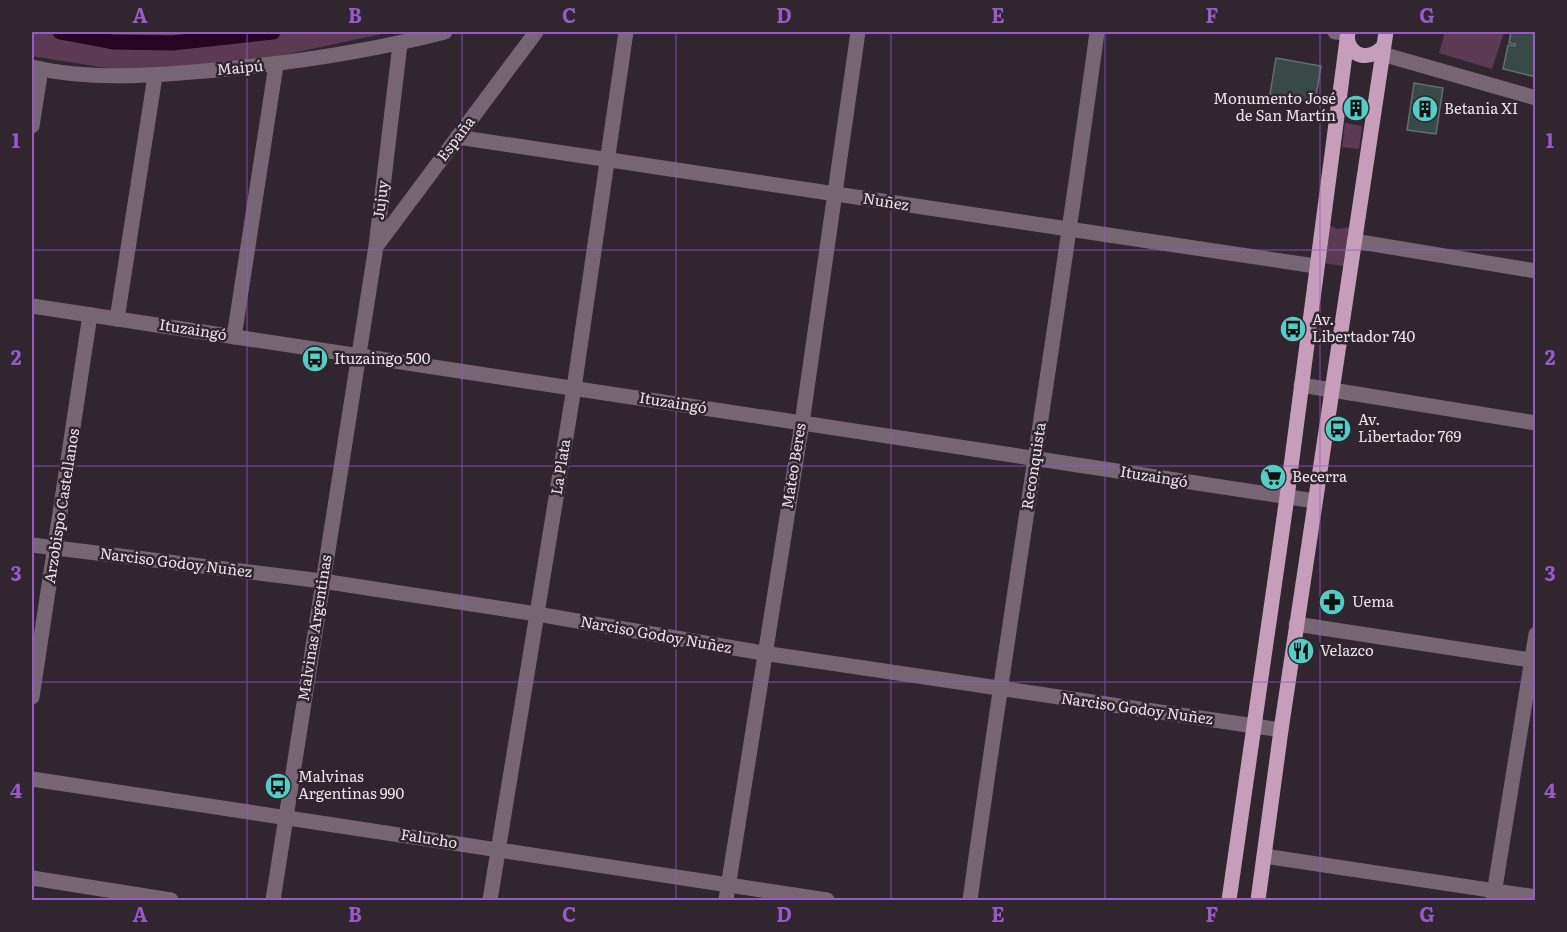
<svg xmlns="http://www.w3.org/2000/svg" width="1567" height="932" viewBox="0 0 1567 932" font-family="Literata,serif">
  <rect width="100%" height="100%" fill="#31262f"/>
  <g fill="#5c3a54">
    <polygon points="32,32 391,32 241,64 131,72 32,56"/>
    <polygon points="1445,32 1504,32 1492,69 1439,53"/>
    <polygon points="1345,123 1362,126 1359,149 1342,147"/>
    <polygon points="1328,224 1337,229 1350,227 1350,267 1316,262"/>
  </g>
  <g fill="none" stroke-linecap="round" stroke-linejoin="round">
    <polyline stroke="#270421" stroke-width="15" points="60,32 113,42 172,43 273,32"/>
  </g>
  <g fill="#384948" stroke="#5e716f" stroke-width="1.5">
    <polygon points="1511,32 1536,32 1536,77 1503,69 1508,45 1515,46 1515,44 1509,43"/>
    <polygon points="1276,58 1321,66 1315,102 1270,94"/>
    <polygon points="1414,83 1443,88 1436,134 1407,130"/>
  </g>
  <g fill="none" stroke-linecap="round" stroke-linejoin="round">
    <g stroke="#786573" stroke-width="15">
      <polyline points="1335,32 1348,33"/>
      <polyline points="1382,54 1536,98"/>
      <path d="M32,67C87,80 149,76 205,71C286,64 367,52 445,32"/>
      <polyline points="32,126 41,69"/>
      <polyline points="457,137 1315,266"/>
      <polyline points="1354,241 1536,271"/>
      <polyline points="378,244 536,32"/>
      <polyline points="32,306 1315,501"/>
      <polyline points="117,319 155,76"/>
      <polyline points="234,337 276,65"/>
      <polyline points="1301,385 1536,423"/>
      <polyline points="32,545 322,581 537,614 763,653 1281,730"/>
      <polyline points="1296,624 1536,661"/>
      <polyline points="32,697 90,315"/>
      <polyline points="32,779 827,900"/>
      <polyline points="1264,856 1536,897"/>
      <polyline points="32,878 171,900"/>
      <polyline points="273,900 376,246 400,44"/>
      <polyline points="490,900 574,388 626,32"/>
      <polyline points="726,900 802,423 858,32"/>
      <path d="M970,900C1010,610 1058,322 1097,32"/>
      <polyline points="1493,900 1536,634"/>
    </g>
    <g stroke="#c69ebc" stroke-width="15">
      <path d="M1347,38C1351,59 1370,60 1383,47"/>
      <polyline points="1229,900 1287,497 1348,32"/>
      <polyline points="1258,900 1281,730 1386,32"/>
    </g>
  </g>
  <path fill="none" stroke="#975aca" stroke-width="1.5" stroke-opacity="0.55" d="M247,32V900M462,32V900M676,32V900M891,32V900M1105,32V900M1320,32V900M32,250H1536M32,466H1536M32,682H1536"/>
  <defs>
    <symbol id="building-disc" viewBox="-11 -11 22 22"><circle r="9.5" fill="#54cdc7" stroke="#31262f"/><path d="M-4-6H4V6H1V3H-1V6H-4ZM-2.5-4.3h1.7v1.8h-1.7ZM.8-4.3h1.7v1.8H.8ZM-2.5-1h1.7V.8h-1.7ZM.8-1h1.7V.8H.8Z" fill="#111"/></symbol>
    <symbol id="bus-disc" viewBox="-11 -11 22 22"><circle r="9.5" fill="#54cdc7" stroke="#31262f"/><path d="M-5-6H5V4H4V6H2V4H-2V6H-4V4H-5ZM-3.5-4V0h7V-4ZM-3.5 1.2v1.5H-2V1.2ZM2 1.2v1.5H3.5V1.2Z" fill="#111"/></symbol>
    <symbol id="supermarket-disc" viewBox="-11 -11 22 22"><circle r="9.5" fill="#54cdc7" stroke="#31262f"/><path d="M-6-5.5h2.5l.6 2H6L4.5 2H-2.5L-4.4-4H-6ZM-1.5 3.2a1.3 1.3 0 1 0 .1 0ZM3 3.2a1.3 1.3 0 1 0 .1 0Z" fill="#111"/></symbol>
    <symbol id="pharmacy-disc" viewBox="-11 -11 22 22"><circle r="9.5" fill="#54cdc7" stroke="#31262f"/><path d="M-2-6h4v4h4v4h-4v4h-4v-4h-4v-4h4Z" fill="#111"/></symbol>
    <symbol id="restaurant-disc" viewBox="-11 -11 22 22"><circle r="9.5" fill="#54cdc7" stroke="#31262f"/><path d="M-5-6h1v4h1v-4h1v4h1v-4h1v5L-1.5 .5V6h-2V.5L-5-1ZM5-6V6H3V1.5H1.5Q1.5-4 5-6Z" fill="#111"/></symbol>
  </defs>
  <g fill-rule="evenodd">
    <use href="#building-disc" x="1341" y="93" width="30" height="30"/>
    <use href="#building-disc" x="1410" y="94" width="30" height="30"/>
    <use href="#bus-disc" x="1278" y="314" width="30" height="30"/>
    <use href="#bus-disc" x="300" y="344" width="30" height="30"/>
    <use href="#bus-disc" x="1323" y="414" width="30" height="30"/>
    <use href="#supermarket-disc" x="1258" y="462" width="30" height="30"/>
    <use href="#pharmacy-disc" x="1317" y="587" width="30" height="30"/>
    <use href="#restaurant-disc" x="1286" y="636" width="30" height="30"/>
    <use href="#bus-disc" x="263" y="771" width="30" height="30"/>
  </g>
  <g text-anchor="middle" stroke-width="5" stroke-linejoin="round" paint-order="stroke">
    <g font-size="15" fill="#ebe3e9" stroke="#31262f">
      <text transform="translate(240 68) rotate(-5)" y="5">Maipú</text>
      <text transform="translate(456 139) rotate(-53)" y="5">España</text>
      <text transform="translate(381 200) rotate(-83)" y="5">Jujuy</text>
      <text transform="translate(886 202) rotate(9)" y="5">Nuñez</text>
      <text transform="translate(193 330) rotate(9)" y="5">Ituzaingó</text>
      <text transform="translate(673 403) rotate(9)" y="5">Ituzaingó</text>
      <text transform="translate(794 466) rotate(-81)" y="5">Mateo Beres</text>
      <text transform="translate(1034 466) rotate(-81)" y="5">Reconquista</text>
      <text transform="translate(561 467) rotate(-81)" y="5">La Plata</text>
      <text transform="translate(1154 477) rotate(9)" y="5">Ituzaingó</text>
      <text transform="translate(62 506) rotate(-81)" y="5">Arzobispo Castellanos</text>
      <text transform="translate(176 563) rotate(7)" y="5">Narciso Godoy Nuñez</text>
      <text transform="translate(315 628) rotate(-81)" y="5">Malvinas Argentinas</text>
      <text transform="translate(656 635) rotate(10)" y="5">Narciso Godoy Nuñez</text>
      <text transform="translate(1137 709) rotate(8)" y="5">Narciso Godoy Nuñez</text>
      <text transform="translate(429 839) rotate(9)" y="5">Falucho</text>
    </g>
    <g font-size="15" fill="#ebe3e9" stroke="#31262f" text-anchor="start">
      <text x="1336" y="104" text-anchor="end">Monumento José<tspan x="1336" dy="17">de San Martín</tspan></text>
      <text x="1444" y="114">Betania XI</text>
      <text x="1312" y="325">Av.<tspan x="1312" dy="17">Libertador 740</tspan></text>
      <text x="334" y="364">Ituzaingo 500</text>
      <text x="1358" y="425">Av.<tspan x="1358" dy="17">Libertador 769</tspan></text>
      <text x="1292" y="482">Becerra</text>
      <text x="1352" y="607">Uema</text>
      <text x="1320" y="656">Velazco</text>
      <text x="298" y="782">Malvinas<tspan x="298" dy="17">Argentinas 990</tspan></text>
    </g>
  </g>
  <rect width="1567" height="932" fill="none" stroke="#31262f" stroke-width="66"/>
  <rect x="33" y="33" width="1501" height="866" fill="none" stroke="#975aca" stroke-width="2"/>
  <g font-size="20" text-anchor="middle" font-weight="bold" fill="#975aca">
    <text x="140" y="23">A</text>
    <text x="355" y="23">B</text>
    <text x="569" y="23">C</text>
    <text x="784" y="23">D</text>
    <text x="998" y="23">E</text>
    <text x="1212" y="23">F</text>
    <text x="1427" y="23">G</text>
    <text x="16" y="148">1</text>
    <text x="1550" y="148">1</text>
    <text x="16" y="365">2</text>
    <text x="1550" y="365">2</text>
    <text x="16" y="581">3</text>
    <text x="1550" y="581">3</text>
    <text x="16" y="798">4</text>
    <text x="1550" y="798">4</text>
    <text x="140" y="922">A</text>
    <text x="355" y="922">B</text>
    <text x="569" y="922">C</text>
    <text x="784" y="922">D</text>
    <text x="998" y="922">E</text>
    <text x="1212" y="922">F</text>
    <text x="1427" y="922">G</text>
  </g>
</svg>
